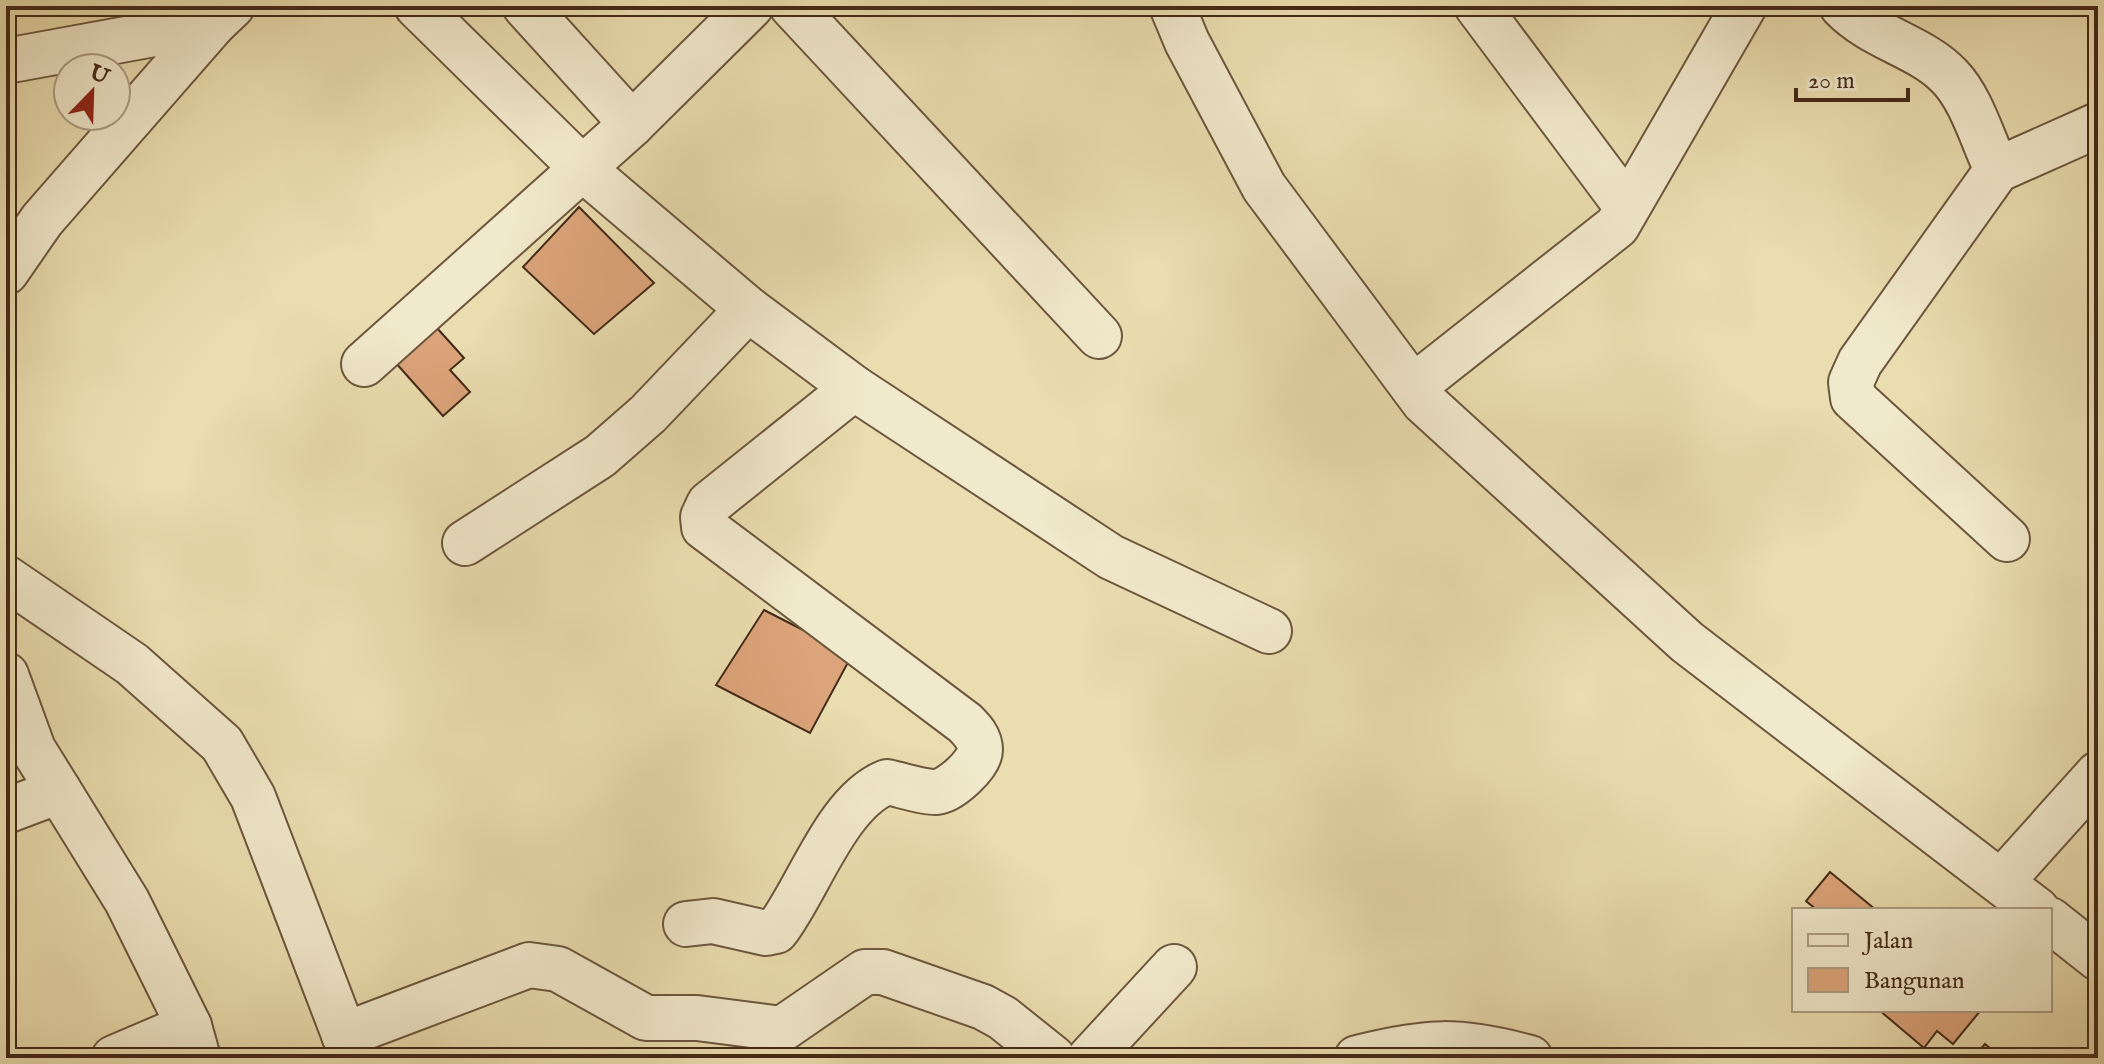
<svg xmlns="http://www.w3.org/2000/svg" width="2104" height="1064" viewBox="0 0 2104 1064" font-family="'IM FELL English',serif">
  <rect width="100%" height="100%" fill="#eaddaf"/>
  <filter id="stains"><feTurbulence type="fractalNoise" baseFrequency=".0025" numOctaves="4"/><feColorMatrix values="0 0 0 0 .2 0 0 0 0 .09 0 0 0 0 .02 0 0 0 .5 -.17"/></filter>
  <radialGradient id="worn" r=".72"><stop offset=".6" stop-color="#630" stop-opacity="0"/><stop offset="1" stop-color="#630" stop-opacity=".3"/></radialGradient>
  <g fill="#dca47a" stroke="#432a18" stroke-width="2">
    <polygon points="579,207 654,283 594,334 523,267"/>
    <polygon points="419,308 464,358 450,370 470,392 443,416 379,344"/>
    <polygon points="764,610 852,655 810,733 716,685"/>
    <polygon points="1830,872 1876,910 1817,910 1806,901"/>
    <polygon points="1879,1010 1981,1010 1953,1044 1937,1031 1924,1048"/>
    <polygon points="1985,1044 2002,1058 1973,1058"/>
  </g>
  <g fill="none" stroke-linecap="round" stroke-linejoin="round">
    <defs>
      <g id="minor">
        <polyline points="417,6 583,169 748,309 854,388 1111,557 1269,631"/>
        <polyline points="525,6 632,124"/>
        <polyline points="792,6 1099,336"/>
        <polyline points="1172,6 1187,42 1264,187 1424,402 1687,642 2037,910"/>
        <polyline points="1477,6 1627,207"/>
        <path d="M1842,6C1874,39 1921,46 1950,77C1972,100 1983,141 1997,170"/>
        <polyline points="6,61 214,23"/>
        <polyline points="6,272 42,220 214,23 232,6"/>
        <polyline points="364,364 632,124 751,6"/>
        <polyline points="1413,387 1617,226 1744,6"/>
        <polyline points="2007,539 1853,398 1851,382 1860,362 1997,170 2098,125"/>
        <polyline points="465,543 600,456 648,414 748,309"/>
        <polyline points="6,578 132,664 222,744 253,797 353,1058"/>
        <polyline points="6,675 33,749 127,901 189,1026 198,1058"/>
        <polyline points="6,811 59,791"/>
        <polyline points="2002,881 2098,774"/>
        <polyline points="2050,920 2098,958"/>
        <path d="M686,924L713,921L766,933L776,931C808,890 836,802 887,782C902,785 921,792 936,792C950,791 980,764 980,750C980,738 972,730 965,723L704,527L703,517L709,504L854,388"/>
        <polyline points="344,1035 529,965 558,969 646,1018 697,1018 782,1029 865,972 883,972 983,1007 1003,1018 1053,1058"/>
        <polyline points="114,1058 189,1026"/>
        <polyline points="1090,1058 1174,967"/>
        <path d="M1357,1058C1428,1040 1459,1039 1530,1058"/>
      </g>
    </defs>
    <use href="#minor" stroke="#6d573e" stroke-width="48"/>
    <use href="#minor" stroke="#f1e9cb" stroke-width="44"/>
  </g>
  <rect width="2104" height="1064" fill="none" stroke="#eaddaf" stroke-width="32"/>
  <rect x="8" y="8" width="2088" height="1048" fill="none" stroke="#432a18" stroke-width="4"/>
  <rect x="16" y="16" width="2072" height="1032" fill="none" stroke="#432a18" stroke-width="2"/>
  <rect x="1792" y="908" width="260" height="104" fill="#f1e9cb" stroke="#ab9d83" stroke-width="2"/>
  <rect x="1808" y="934" width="40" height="12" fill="#f1e9cb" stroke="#ab9d83" stroke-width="2"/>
  <text x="1864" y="948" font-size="24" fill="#432a18">Jalan</text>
  <rect x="1808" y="968" width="40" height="24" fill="#dca47a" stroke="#ab9d83" stroke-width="2"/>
  <text x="1864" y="988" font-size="24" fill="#432a18">Bangunan</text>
  <g transform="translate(92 92) rotate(23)"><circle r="38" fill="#f1e9cb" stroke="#ab9d83" stroke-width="2"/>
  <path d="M0-6L14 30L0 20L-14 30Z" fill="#8f2418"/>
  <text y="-12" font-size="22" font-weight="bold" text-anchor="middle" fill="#432a18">U</text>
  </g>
  <path d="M1796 88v12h112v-12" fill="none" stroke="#432a18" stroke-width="4"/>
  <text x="1808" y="88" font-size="24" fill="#432a18" stroke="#f1e9cb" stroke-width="6" paint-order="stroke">20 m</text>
  <rect width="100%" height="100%" filter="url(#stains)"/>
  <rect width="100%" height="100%" fill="url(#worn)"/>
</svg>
